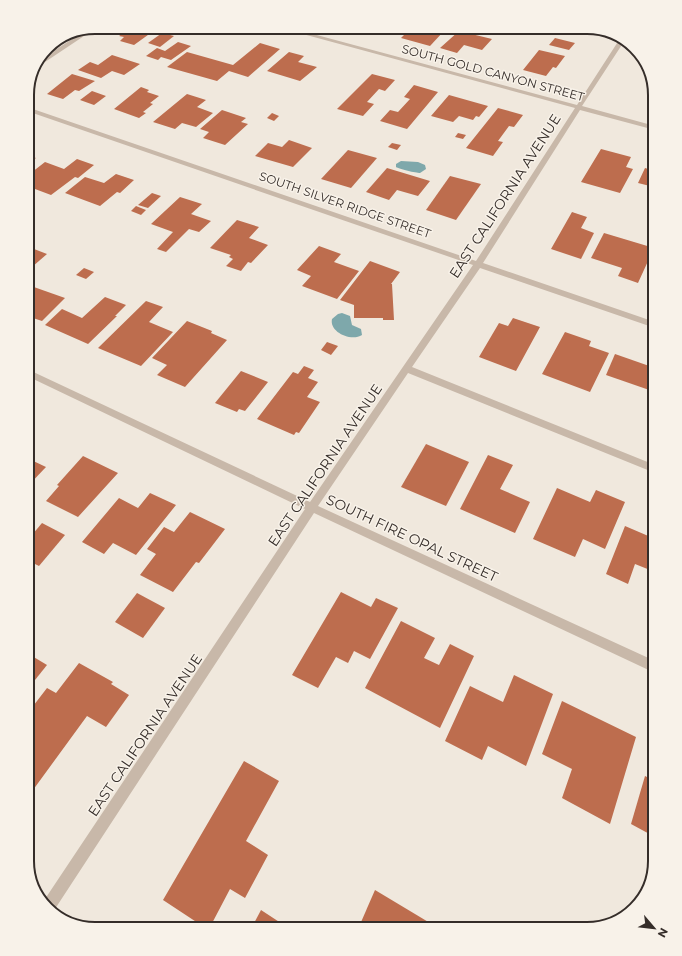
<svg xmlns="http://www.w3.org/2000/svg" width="682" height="956" viewBox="0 0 682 956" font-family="Montserrat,sans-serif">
  <rect width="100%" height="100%" fill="#f0e8dd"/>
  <g fill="#7ea8ab">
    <path d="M401,161L418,162L425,165L426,169L420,173C416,173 399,169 396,167V164Z"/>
    <path d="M342,313L350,316L352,325L361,329L362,335C351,342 329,332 332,319L338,314Z"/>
  </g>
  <g fill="#bd6d4e">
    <polygon points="132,27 159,27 134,45 120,41 124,37 119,36"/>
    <polygon points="381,27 399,27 395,31"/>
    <polygon points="412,27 428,27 443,32 430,46 401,38"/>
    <polygon points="459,31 492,39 482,50 464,45 457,53 440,48"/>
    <polygon points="162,33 174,36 160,47 148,43"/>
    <polygon points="555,38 575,43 569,50 549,45"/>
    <polygon points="178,42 191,46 171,60 161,57 158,60 146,56 157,48 165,51"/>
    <polygon points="260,43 280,49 248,77 229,71 217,81 167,67 187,52 233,65"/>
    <polygon points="539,50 565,56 556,68 553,67 546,76 523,70"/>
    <polygon points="289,52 304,56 298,62 317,67 300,81 267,71"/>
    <polygon points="112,55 140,64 124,75 112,71 101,78 78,70 90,62 98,65"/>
    <polygon points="72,74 95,81 79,91 75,90 63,99 47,94"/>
    <polygon points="372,74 395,80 385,91 379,89 367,102 374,104 363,116 337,109"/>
    <polygon points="414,85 438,92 407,129 380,121 390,110 398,112 410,99 404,97"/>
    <polygon points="141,87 149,90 147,92 159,96 150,103 153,104 143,112 146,113 139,118 114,109"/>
    <polygon points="92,91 106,96 94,105 80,100"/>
    <polygon points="187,94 206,100 197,107 213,113 196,127 182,123 175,129 153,122"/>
    <polygon points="449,95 488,106 479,117 476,116 473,120 459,116 453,122 431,116"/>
    <polygon points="498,108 523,115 514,127 509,126 498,141 503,142 493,156 466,148"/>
    <polygon points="222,110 246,118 241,122 248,124 225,145 203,138 209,132 200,129"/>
    <polygon points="272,113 279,116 274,121 267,118"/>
    <polygon points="458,133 466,135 463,139 455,137"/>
    <polygon points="289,140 312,148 293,167 255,156 268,143 282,147"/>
    <polygon points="392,143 401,145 397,150 388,147"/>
    <polygon points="601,149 631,157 626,167 633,169 620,193 581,182"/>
    <polygon points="348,150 377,158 351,188 321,179"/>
    <polygon points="27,155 36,158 27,164"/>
    <polygon points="77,159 94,165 78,178 75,177 51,195 27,186 27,176 45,162 64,169"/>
    <polygon points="387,168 430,181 418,196 397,190 389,200 366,192"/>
    <polygon points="645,168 655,171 655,194 651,193 654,187 638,183"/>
    <polygon points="116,174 134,180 120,193 117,192 100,206 65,193 85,177 104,183"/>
    <polygon points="450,176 481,184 456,220 426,210"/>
    <polygon points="152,193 161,196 148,208 138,205"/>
    <polygon points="180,197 202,204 191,214 211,221 199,232 189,229 166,252 157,249 173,232 151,224"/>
    <polygon points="136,206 146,210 141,215 131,211"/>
    <polygon points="572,212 587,217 581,228 594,233 581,259 551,249"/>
    <polygon points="237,220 259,227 249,238 268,245 251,263 248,262 241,271 226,266 233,259 229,257 231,255 210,248"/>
    <polygon points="604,233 654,248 638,283 618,276 622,268 591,258"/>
    <polygon points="319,246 341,254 334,262 359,271 337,299 302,286 311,276 297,270"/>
    <polygon points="34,249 47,254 32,267 27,266 27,254"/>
    <polygon points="370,261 400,272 391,284 392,284 394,320 383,320 383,318 354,318 354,305 340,300"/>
    <polygon points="84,268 94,272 86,279 76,275"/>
    <polygon points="31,286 65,298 42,321 27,316 27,289"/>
    <polygon points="105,297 126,305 115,316 117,316 88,344 45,325 62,309 82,318"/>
    <polygon points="146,301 163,307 149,322 173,332 141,366 98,348"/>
    <polygon points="513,318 540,327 516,371 479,357 499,323 508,326"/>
    <polygon points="187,321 212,331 211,333 227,340 185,387 157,375 167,365 152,358"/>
    <polygon points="565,332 591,341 589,346 609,353 590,392 542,374"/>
    <polygon points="327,342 338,346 331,355 321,350"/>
    <polygon points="615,354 655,368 655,392 606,375"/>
    <polygon points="304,366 314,370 308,378 318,382 307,397 320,402 299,433 296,432 294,435 257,419 293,372 298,374"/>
    <polygon points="241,371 268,382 245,411 239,409 237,412 215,403"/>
    <polygon points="426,444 469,462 446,506 401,487"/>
    <polygon points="488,455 513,465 500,489 530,502 515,533 460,509"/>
    <polygon points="83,456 118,473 78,517 46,501 59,486 57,485"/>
    <polygon points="27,458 46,467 27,487"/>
    <polygon points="557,488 590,502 596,490 625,502 605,549 583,539 575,557 533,539"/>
    <polygon points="150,493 176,505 136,555 113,543 104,554 82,542 119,498 138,508"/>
    <polygon points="190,512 225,529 199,563 196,562 173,592 140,575 156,554 147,549 164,527 174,532"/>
    <polygon points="42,523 65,535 39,566 27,560 27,541"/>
    <polygon points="625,526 653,538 655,532 655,572 635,564 628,584 606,574"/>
    <polygon points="341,592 371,607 376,598 398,608 370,659 354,651 348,663 336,657 318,688 292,675"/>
    <polygon points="137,593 165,608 143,638 115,622"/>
    <polygon points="401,621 435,638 424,658 439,665 450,644 474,656 440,728 365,688"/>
    <polygon points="27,653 47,665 27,690"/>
    <polygon points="79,663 113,682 111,684 129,695 106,727 87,716 33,790 27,786 27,714 47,688 56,693"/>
    <polygon points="514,675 553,694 526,766 488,746 482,760 445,741 470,686 503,702"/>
    <polygon points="562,701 636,737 610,824 562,798 572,769 542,754"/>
    <polygon points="244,761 279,781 246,841 268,855 245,898 230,889 209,929 207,929 163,900"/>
    <polygon points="645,776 655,781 655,837 631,824"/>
    <polygon points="375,890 440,929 358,929"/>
    <polygon points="261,910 290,929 251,929"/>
  </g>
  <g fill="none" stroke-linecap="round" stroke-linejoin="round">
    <g fill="#c8b8a9" fill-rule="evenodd">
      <polygon points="277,27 287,27 577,105 621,37 625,40 582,106 655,126 655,130 580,110 483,263 655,322 655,328 480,268 412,367 655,465 655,473 408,373 318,506 655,661 655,673 314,513 53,912 43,902 305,509 27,376 27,369 310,502 473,265 27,111 27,107 476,261 575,108"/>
      <polygon points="93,28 93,30 36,68 33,69 35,63 83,32"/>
    </g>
  </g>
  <g text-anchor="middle" stroke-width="3" stroke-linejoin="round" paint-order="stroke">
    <g font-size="12" fill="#352d29" stroke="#f8f2e9">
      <text transform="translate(493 73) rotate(15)" y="4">SOUTH GOLD CANYON STREET</text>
      <text transform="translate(345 205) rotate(19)" y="4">SOUTH SILVER RIDGE STREET</text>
    </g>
    <g font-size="14" fill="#352d29" stroke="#f8f2e9">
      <text transform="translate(505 196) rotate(-57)" y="5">EAST CALIFORNIA AVENUE</text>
      <text transform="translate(325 465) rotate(-56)" y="5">EAST CALIFORNIA AVENUE</text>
      <text transform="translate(412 538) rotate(25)" y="5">SOUTH FIRE OPAL STREET</text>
      <text transform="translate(145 735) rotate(-56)" y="5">EAST CALIFORNIA AVENUE</text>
    </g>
  </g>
  <path d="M0 0H682V956H0ZM95 34H587A61 61 0 0 1 648 95V861A61 61 0 0 1 587 922H95A61 61 0 0 1 34 861V95A61 61 0 0 1 95 34Z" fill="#f8f2e9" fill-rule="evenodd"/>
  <path fill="none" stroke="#352d29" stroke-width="2" d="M95 34H587A61 61 0 0 1 648 95V861A61 61 0 0 1 587 922H95A61 61 0 0 1 34 861V95A61 61 0 0 1 95 34Z"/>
  <g transform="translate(654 928) rotate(118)" stroke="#f8f2e9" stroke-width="3" paint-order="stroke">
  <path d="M0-3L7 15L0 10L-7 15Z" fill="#352d29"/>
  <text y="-6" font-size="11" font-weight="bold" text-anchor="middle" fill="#352d29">N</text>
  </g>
</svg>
